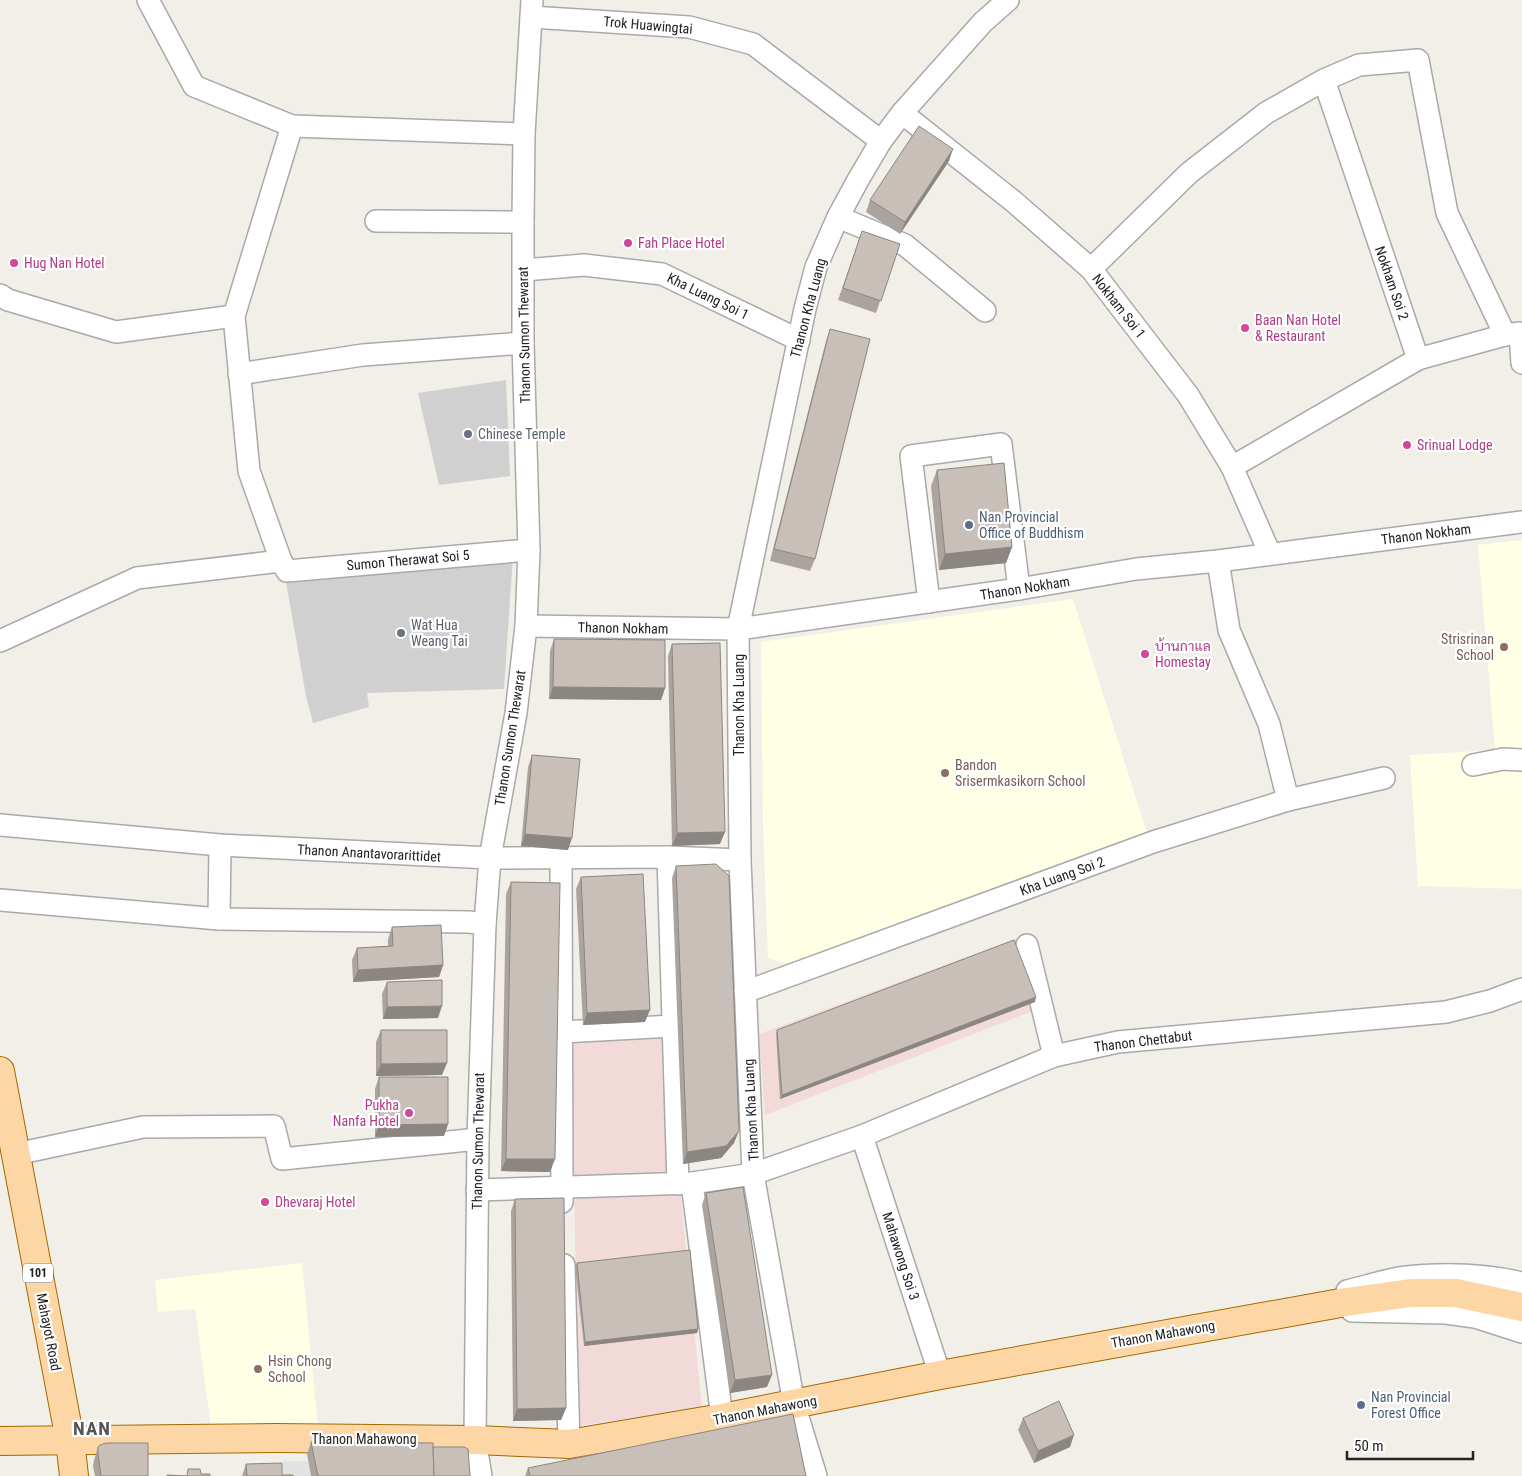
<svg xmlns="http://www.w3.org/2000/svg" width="1522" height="1476" viewBox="0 0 1522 1476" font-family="'Roboto Condensed',Sarabun,sans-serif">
  <rect width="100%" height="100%" fill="#f2efe9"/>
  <g fill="#f2dad9">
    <polygon points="1028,934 1048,1005 765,1115 759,1034"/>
    <polygon points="665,1036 702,1408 578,1426 572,1042"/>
  </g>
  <g fill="#ffffe5">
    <polygon points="1522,540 1522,889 1418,886 1410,755 1495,750 1478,545"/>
    <polygon points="1073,599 1147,833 789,965 768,958 763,825 761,642"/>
    <polygon points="302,1263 318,1427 211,1427 195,1309 158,1312 155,1280"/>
  </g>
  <g fill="#d0d0d0">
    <polygon points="506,380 510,476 439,485 418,393"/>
    <polygon points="513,556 504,689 367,693 369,707 313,723 306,696 285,576"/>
  </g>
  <polygon fill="#e2e2e2" points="284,1461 308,1461 311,1476 277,1476"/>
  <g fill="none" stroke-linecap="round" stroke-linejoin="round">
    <defs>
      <g id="minor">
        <polyline points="148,0 194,86 292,126 234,316 249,471 281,561 287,571 529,550"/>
        <polyline points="531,17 689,27 753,44 881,141"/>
        <polyline points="1324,80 1418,359 1505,335 1520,333 1522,363"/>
        <polyline points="902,113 1013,201 1091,269 1188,395 1232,467 1270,554"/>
        <polyline points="292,126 524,134"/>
        <polyline points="838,217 905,245 985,311"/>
        <polyline points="376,221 523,222"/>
        <polyline points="1091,269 1189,173 1266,113 1324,80 1359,65 1418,60 1447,213 1505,335"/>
        <polyline points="524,270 584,265 662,274 799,340"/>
        <polyline points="0,295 8,300 116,332 234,316"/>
        <polyline points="239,374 363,355 523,343"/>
        <polyline points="1232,467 1418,359"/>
        <polyline points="1218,561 1229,630 1269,724 1288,800"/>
        <polyline points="929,602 911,456 1001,444 1019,589"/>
        <polyline points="526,626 738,629 1019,589 1136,569 1218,561 1522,522"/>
        <polyline points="0,641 137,578 281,561"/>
        <polyline points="1473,765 1503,759 1522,760"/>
        <polyline points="0,825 220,845 490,858 668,857 740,860"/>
        <polyline points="668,857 678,1184"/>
        <polyline points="561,858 562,1202"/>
        <polyline points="0,900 219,919 469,922 485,924"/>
        <polyline points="219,919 220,845"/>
        <polyline points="1027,945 1054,1056"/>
        <polyline points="745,992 1153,842 1288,800 1384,778"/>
        <polyline points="562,1032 673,1026"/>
        <polyline points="862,1136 940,1375"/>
        <polyline points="16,1154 143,1127 274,1126 282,1159 478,1139"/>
        <polyline points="692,1183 722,1418"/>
        <polyline points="477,1190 692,1183 753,1174 862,1136 1054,1056 1118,1042 1446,1012 1490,1001 1522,989"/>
        <polyline points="564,1265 569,1444"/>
        <path d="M1347,1291C1364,1287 1382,1281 1399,1278C1439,1273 1483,1274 1522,1283"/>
        <polyline points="1352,1311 1446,1313 1475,1317 1522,1332"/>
        <polyline points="481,1476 475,1440 478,1139 485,924 490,858 516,713 526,626 529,550 523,343 523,222 524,134 532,0"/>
        <polyline points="816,1476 794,1404 753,1174 740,860 738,629 805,309 816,267 838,217 858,180 881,141 902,113 983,22 1008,0"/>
      </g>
      <g id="major">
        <polyline points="0,1071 70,1440 74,1476"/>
        <polyline points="0,1441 277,1438 475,1440 569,1444 722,1418 940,1375 1346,1302 1411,1293 1456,1293 1522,1307"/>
      </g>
    </defs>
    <use href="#minor" stroke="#a9a9a9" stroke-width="24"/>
    <use href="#major" stroke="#a06b00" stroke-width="30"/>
    <use href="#minor" stroke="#fff" stroke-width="21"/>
    <use href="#major" stroke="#fcd6a4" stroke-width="28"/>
  </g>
  <g fill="#aba49e">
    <polygon points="949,161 900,234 866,212 870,200"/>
    <polygon points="862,231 900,244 876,313 838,300"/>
    <polygon points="830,329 815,559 810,571 770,561 826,341"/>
    <polygon points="937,470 1012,547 1006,563 939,570 931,486"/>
    <polygon points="554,639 665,688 661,700 549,699 550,651"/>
    <polygon points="672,644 720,844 672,846 668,656"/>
    <polygon points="532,755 568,850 521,846 528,767"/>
    <polygon points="676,866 734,1143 721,1158 683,1164 672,878"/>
    <polygon points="581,877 645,1022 583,1025 576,889"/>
    <polygon points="511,882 550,1172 501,1171 506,894"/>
    <polygon points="392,927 443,965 439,977 353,982 352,960 357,948 388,946 388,939"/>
    <polygon points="387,982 438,1018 383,1019 382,994"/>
    <polygon points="1035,1002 780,1099 776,1034 777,1030"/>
    <polygon points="381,1030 442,1075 376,1076 376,1042"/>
    <polygon points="379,1077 448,1124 444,1136 375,1137 375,1089"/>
    <polygon points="706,1193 767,1387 730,1393 702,1205"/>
    <polygon points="515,1199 566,1408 561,1420 513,1421 511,1211"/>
    <polygon points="577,1263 698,1329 697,1333 584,1346 575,1267"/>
    <polygon points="1023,1418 1070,1447 1034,1463 1018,1430"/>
    <polygon points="311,1442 433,1447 470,1476 311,1476 307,1454"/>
    <polygon points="98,1447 148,1476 95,1476 93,1466 94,1460"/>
    <polygon points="246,1464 282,1475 293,1476 242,1476"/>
    <polygon points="528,1468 806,1476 525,1476"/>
  </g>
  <g fill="#8b8681">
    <polygon points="953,149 949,161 900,234 905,222"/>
    <polygon points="1012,547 1006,563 939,570 945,554"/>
    <polygon points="553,687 665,688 661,700 549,699"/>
    <polygon points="725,832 720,844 672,846 677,833"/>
    <polygon points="525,834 572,838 568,850 521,846"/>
    <polygon points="443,965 439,977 353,982 358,970"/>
    <polygon points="1036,997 1035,1002 780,1099 782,1095"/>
    <polygon points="442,1006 438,1018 383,1019 387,1007"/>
    <polygon points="650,1010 645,1022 583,1025 587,1013"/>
    <polygon points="447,1063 442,1075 376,1076 381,1064"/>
    <polygon points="448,1124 444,1136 375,1137 379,1125"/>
    <polygon points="739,1131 734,1143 721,1158 683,1164 687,1152"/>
    <polygon points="506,1159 555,1159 550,1172 501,1171"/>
    <polygon points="698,1329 697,1333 584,1346 585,1342"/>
    <polygon points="772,1375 767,1387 730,1393 735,1380"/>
    <polygon points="566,1408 561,1420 513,1421 517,1409"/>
    <polygon points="1074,1435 1070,1447 1034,1463 1038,1451"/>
  </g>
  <g fill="#c7bfb8" stroke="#8b8681">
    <polygon points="919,126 953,149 905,222 870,200"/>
    <polygon points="862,231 900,244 881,301 843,288"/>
    <polygon points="830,329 870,339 815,559 774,549"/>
    <polygon points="1004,463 1012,547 945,554 937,470"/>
    <polygon points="554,639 665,640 665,688 553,687"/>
    <polygon points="720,643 725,832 677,833 672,644"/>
    <polygon points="532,755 580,759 572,838 525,834"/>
    <polygon points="716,864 729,876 739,1131 726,1146 687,1152 676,866"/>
    <polygon points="643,874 650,1010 587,1013 581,877"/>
    <polygon points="511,882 560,883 555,1159 506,1159"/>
    <polygon points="441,925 443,965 358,970 357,948 393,946 392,927"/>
    <polygon points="1014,940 1036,997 782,1095 777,1030"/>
    <polygon points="442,980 442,1006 387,1007 387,982"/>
    <polygon points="381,1030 447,1030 447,1063 381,1064"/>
    <polygon points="379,1077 448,1077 448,1124 379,1125"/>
    <polygon points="743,1187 772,1375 735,1380 706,1193"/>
    <polygon points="564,1198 566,1408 517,1409 515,1199"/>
    <polygon points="690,1250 698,1329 585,1342 577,1263"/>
    <polygon points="1059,1401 1074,1435 1038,1451 1023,1418"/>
    <polygon points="793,1414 806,1476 530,1476 528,1468"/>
    <polygon points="311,1442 433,1443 434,1476 318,1476"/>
    <polygon points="106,1443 148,1443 148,1476 101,1476 98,1454 98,1447 100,1445"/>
    <polygon points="433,1447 464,1447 468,1449 470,1476 434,1476"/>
    <polygon points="282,1463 282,1475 293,1475 293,1476 247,1476 246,1464"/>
    <polygon points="188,1469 200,1469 201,1474 210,1474 210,1476 167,1476 167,1475 187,1476"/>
  </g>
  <g fill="#d1479c" stroke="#fff" stroke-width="2">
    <circle cx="628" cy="243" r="5"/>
    <circle cx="14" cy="263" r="5"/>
    <circle cx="1245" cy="328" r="5"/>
    <circle cx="1407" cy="445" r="5"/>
    <circle cx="1145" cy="654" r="5"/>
    <circle cx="409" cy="1113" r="5"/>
    <circle cx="265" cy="1202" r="5"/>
  </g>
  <g fill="#6b7280" stroke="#fff" stroke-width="2">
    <circle cx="468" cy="434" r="5"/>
    <circle cx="401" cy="633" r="5"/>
  </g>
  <g fill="#5c6f8a" stroke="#fff" stroke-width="2">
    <circle cx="969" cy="525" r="5"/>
    <circle cx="1361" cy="1405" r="5"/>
  </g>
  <g fill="#8d6e63" stroke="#fff" stroke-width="2">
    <circle cx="1504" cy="647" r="5"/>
    <circle cx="945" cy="773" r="5"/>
    <circle cx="258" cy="1369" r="5"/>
  </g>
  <g text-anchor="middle" stroke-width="4.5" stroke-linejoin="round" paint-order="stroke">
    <rect fill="#fff" stroke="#646464" stroke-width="1" x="23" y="1263.5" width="30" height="19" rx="4"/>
    <g font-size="12" font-weight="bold" fill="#222">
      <text x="38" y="1277">101</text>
    </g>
    <g font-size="14" fill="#222" stroke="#fff">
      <text transform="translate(648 25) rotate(5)" y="5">Trok Huawingtai</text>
      <text transform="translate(1392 283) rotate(71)" y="5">Nokham Soi 2</text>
      <text transform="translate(708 296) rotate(26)" y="5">Kha Luang Soi 1</text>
      <text transform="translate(1119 306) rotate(52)" y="5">Nokham Soi 1</text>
      <text transform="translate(808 308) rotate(-75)" y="5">Thanon Kha Luang</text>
      <text transform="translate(524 335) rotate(-91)" y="5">Thanon Sumon Thewarat</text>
      <text transform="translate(1426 534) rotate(-7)" y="5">Thanon Nokham</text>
      <text transform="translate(408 560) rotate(-5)" y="5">Sumon Therawat Soi 5</text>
      <text transform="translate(1025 588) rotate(-9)" y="5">Thanon Nokham</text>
      <text transform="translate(623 628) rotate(1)" y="5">Thanon Nokham</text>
      <text transform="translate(739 705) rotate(-90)" y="5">Thanon Kha Luang</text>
      <text transform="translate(510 738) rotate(-81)" y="5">Thanon Sumon Thewarat</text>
      <text transform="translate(369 853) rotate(3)" y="5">Thanon Anantavorarittidet</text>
      <text transform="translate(1062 876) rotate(-20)" y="5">Kha Luang Soi 2</text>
      <text transform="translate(1143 1041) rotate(-7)" y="5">Thanon Chettabut</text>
      <text transform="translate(751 1110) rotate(-93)" y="5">Thanon Kha Luang</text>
      <text transform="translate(478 1141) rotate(-89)" y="5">Thanon Sumon Thewarat</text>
      <text transform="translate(901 1256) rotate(72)" y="5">Mahawong Soi 3</text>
      <text transform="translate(49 1332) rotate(79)" y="5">Mahayot Road</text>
      <text transform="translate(1163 1334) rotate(-10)" y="5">Thanon Mahawong</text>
      <text transform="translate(765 1410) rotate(-11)" y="5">Thanon Mahawong</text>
      <text x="364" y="1444">Thanon Mahawong</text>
    </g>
    <g font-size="14" fill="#b23c85" stroke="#fff" text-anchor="start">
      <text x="638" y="248">Fah Place Hotel</text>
      <text x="24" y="268">Hug Nan Hotel</text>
      <text x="1255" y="325">Baan Nan Hotel<tspan x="1255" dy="16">&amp; Restaurant</tspan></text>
      <text x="1417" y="450">Srinual Lodge</text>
      <text x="1155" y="651">บ้านกาแล<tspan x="1155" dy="16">Homestay</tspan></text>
      <text x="399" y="1110" text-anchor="end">Pukha<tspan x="399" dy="16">Nanfa Hotel</tspan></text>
      <text x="275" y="1207">Dhevaraj Hotel</text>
    </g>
    <g font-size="14" fill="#5b616d" stroke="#fff" text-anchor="start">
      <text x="478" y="439">Chinese Temple</text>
      <text x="411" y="630">Wat Hua<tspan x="411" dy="16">Weang Tai</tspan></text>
    </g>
    <g font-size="14" fill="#4e5e75" stroke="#fff" text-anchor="start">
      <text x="979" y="522">Nan Provincial<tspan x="979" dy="16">Office of Buddhism</tspan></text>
      <text x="1371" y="1402">Nan Provincial<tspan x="1371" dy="16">Forest Office</tspan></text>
    </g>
    <g font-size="14" fill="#785e54" stroke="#fff" text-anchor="start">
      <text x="1494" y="644" text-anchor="end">Strisrinan<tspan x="1494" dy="16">School</tspan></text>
      <text x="955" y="770">Bandon<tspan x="955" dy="16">Srisermkasikorn School</tspan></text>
      <text x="268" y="1366">Hsin Chong<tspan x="268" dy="16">School</tspan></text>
    </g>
    <g font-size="19" font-weight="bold" letter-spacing="1" fill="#555" stroke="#fff">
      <text x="92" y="1435">NAN</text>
    </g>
  </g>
  <path d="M1347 1451v8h126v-8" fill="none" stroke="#222222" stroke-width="2.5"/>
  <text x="1354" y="1451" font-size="15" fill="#222222" stroke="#ffffff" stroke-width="4" paint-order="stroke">50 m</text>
</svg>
